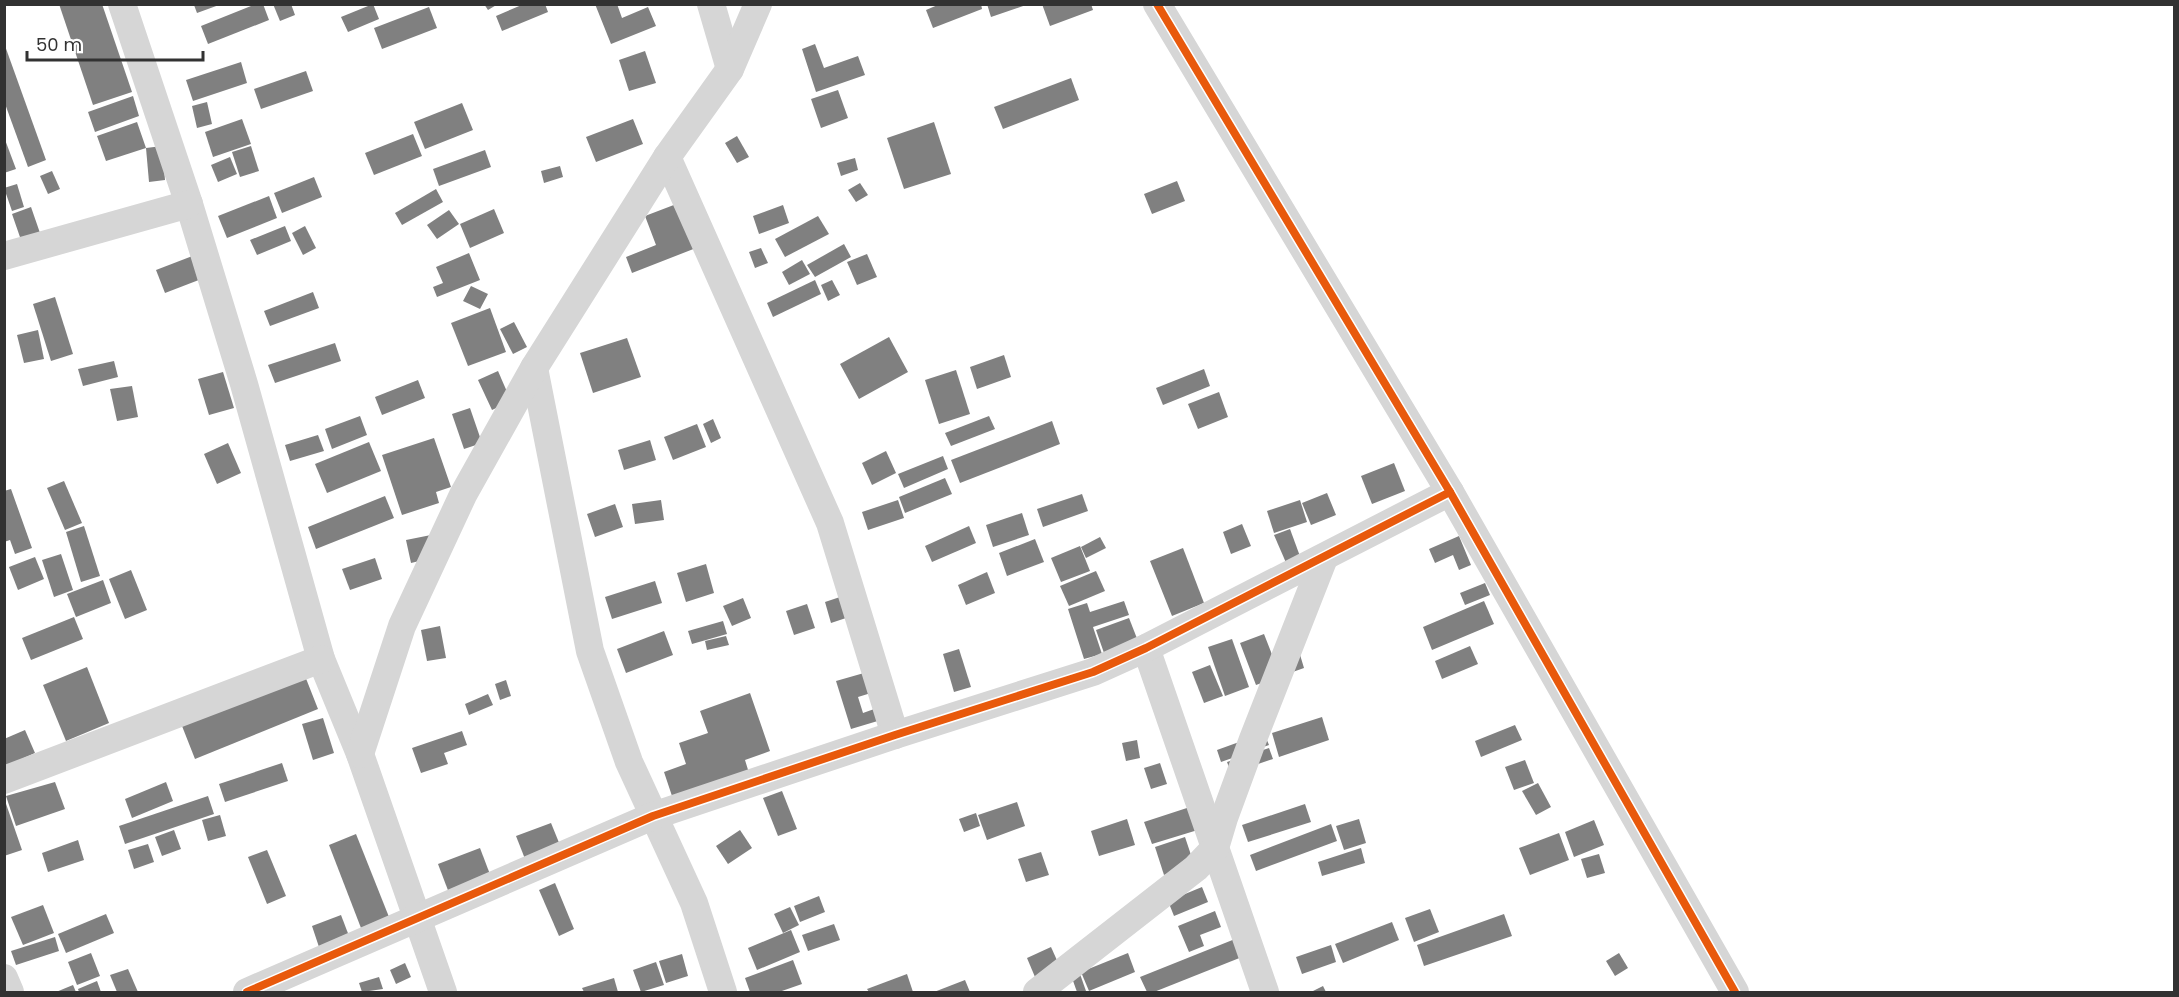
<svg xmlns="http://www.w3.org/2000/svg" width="2179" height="997" viewBox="0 0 2179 997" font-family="Poppins,sans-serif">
  <rect width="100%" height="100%" fill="#fff"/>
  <g fill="#808080">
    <polygon points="59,4 102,4 132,92 93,105"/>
    <polygon points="256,4 263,4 269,20 208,44 201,26"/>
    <polygon points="273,4 291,4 295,15 280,21"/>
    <polygon points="373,4 379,19 348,32 341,17"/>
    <polygon points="484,4 498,4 488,10"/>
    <polygon points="524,4 545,4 548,12 502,31 496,16"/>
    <polygon points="595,4 617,4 622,18 648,7 656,26 611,44"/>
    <polygon points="940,4 981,4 982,9 933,28 926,10"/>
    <polygon points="987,4 1026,4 1026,5 991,17"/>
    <polygon points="1042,4 1091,4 1093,10 1050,26"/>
    <polygon points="194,5 219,5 197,13"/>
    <polygon points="429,7 437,28 382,49 374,28"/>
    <polygon points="4,43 46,160 28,167 4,101"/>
    <polygon points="815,44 824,68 858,56 865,75 816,92 802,49"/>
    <polygon points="645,51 656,83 629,91 619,60"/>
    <polygon points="241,62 247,83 193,101 186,80"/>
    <polygon points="306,71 313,91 261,109 254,89"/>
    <polygon points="1071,78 1079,100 1003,129 994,107"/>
    <polygon points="838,90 848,118 821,128 811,99"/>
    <polygon points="133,96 139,116 95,132 88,112"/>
    <polygon points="207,102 212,124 197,128 192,106"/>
    <polygon points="462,103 473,130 425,149 414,122"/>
    <polygon points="242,119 251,144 213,157 205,132"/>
    <polygon points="633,119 643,144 596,162 586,137"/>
    <polygon points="137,122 146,148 106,161 97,136"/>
    <polygon points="934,122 951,174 904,189 887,138"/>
    <polygon points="413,134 422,156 374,175 365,153"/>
    <polygon points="737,136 749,157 737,163 725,143"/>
    <polygon points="4,137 16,169 4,173"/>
    <polygon points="162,146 165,180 149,182 146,148"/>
    <polygon points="251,146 259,171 240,177 232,152"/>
    <polygon points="485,150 491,167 439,186 433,169"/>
    <polygon points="230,157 237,174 218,182 211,165"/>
    <polygon points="855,158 858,170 841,176 837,163"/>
    <polygon points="560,166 563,177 544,183 541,171"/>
    <polygon points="52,171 60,189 48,194 40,176"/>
    <polygon points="314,177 322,197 282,213 274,193"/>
    <polygon points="1177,181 1185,201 1152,214 1144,194"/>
    <polygon points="860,183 868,195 856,202 848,190"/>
    <polygon points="17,184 24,207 12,211 4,188"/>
    <polygon points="436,189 443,202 402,225 395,213"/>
    <polygon points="269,196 277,218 227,238 218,216"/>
    <polygon points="679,203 696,248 632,273 626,257 656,245 645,216"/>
    <polygon points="783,205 789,223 759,234 753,216"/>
    <polygon points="31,207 40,233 21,240 12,214"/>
    <polygon points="494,209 504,233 470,248 460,224"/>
    <polygon points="449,210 459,224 437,239 427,225"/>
    <polygon points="818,216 829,234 785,257 775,239"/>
    <polygon points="285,226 291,241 257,255 250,240"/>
    <polygon points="305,226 316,248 303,255 292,233"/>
    <polygon points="844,244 851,257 815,277 807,265"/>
    <polygon points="761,248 768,263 755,268 749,252"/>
    <polygon points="469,253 480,280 437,297 433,287 443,283 436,267"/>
    <polygon points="867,254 877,277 857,285 847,262"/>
    <polygon points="195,255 204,278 165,293 156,270"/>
    <polygon points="802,260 810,274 789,285 782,272"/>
    <polygon points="815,280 821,294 773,317 767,303"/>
    <polygon points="832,280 840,295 828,301 821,285"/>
    <polygon points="471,286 488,294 480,309 463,301"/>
    <polygon points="313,292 319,308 270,326 264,311"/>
    <polygon points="55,297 73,354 51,361 33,304"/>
    <polygon points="490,308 506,352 468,366 451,323"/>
    <polygon points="514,322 527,347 513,354 500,329"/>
    <polygon points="38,330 44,359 24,363 17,335"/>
    <polygon points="889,337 908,372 859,399 840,364"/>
    <polygon points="627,338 641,377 593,393 580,353"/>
    <polygon points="335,343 341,361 275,383 268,365"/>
    <polygon points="1004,355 1011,377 977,389 970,367"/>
    <polygon points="114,361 118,377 83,386 78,369"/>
    <polygon points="1204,369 1210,386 1163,405 1156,388"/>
    <polygon points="956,370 970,414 939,424 925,380"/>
    <polygon points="498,371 511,401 492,410 478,380"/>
    <polygon points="223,372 234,408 209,415 198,379"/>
    <polygon points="418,380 425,398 382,415 375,397"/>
    <polygon points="132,386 138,417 117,421 110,389"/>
    <polygon points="1219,392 1228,417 1198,429 1188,404"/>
    <polygon points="470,408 482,443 464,449 452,414"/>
    <polygon points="360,416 367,435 332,449 325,429"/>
    <polygon points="989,416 995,429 951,446 945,433"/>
    <polygon points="713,419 721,438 711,443 703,424"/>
    <polygon points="1052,421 1060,444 960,483 951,460"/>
    <polygon points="697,424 706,447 673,460 664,437"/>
    <polygon points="318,435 324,451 290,461 285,445"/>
    <polygon points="434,438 451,487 436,492 439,503 402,515 382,455"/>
    <polygon points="650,440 656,460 624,470 618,450"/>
    <polygon points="369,442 381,471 327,493 315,464"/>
    <polygon points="228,443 241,473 217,484 204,454"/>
    <polygon points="886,451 896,473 872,485 862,463"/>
    <polygon points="943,456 948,469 904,488 898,474"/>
    <polygon points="1394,463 1405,491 1372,504 1361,476"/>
    <polygon points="945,478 952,494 905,513 899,497"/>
    <polygon points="64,481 82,523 65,530 47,488"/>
    <polygon points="11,489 32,548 15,554 10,540 4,542 4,491"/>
    <polygon points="1327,493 1336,515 1311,525 1302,503"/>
    <polygon points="1082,494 1088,511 1043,527 1037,509"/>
    <polygon points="385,496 394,518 316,549 308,527"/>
    <polygon points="661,500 664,520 635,524 632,504"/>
    <polygon points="898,500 904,518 868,530 862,512"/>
    <polygon points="1300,500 1307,522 1274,533 1267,511"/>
    <polygon points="615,504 623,527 595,537 587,514"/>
    <polygon points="1022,513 1029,535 993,547 986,525"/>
    <polygon points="1242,524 1251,546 1231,554 1223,532"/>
    <polygon points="84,526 100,576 81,582 66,532"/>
    <polygon points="969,526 976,543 932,562 925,546"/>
    <polygon points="1290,529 1301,559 1287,565 1274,535"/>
    <polygon points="431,535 436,557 411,563 406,540"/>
    <polygon points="1459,536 1471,565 1459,570 1453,555 1435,563 1429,549"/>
    <polygon points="1100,537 1106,548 1086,558 1081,547"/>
    <polygon points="1035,539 1044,562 1007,576 999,553"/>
    <polygon points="1080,546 1090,571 1061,582 1051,558"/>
    <polygon points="1183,548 1204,603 1172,616 1150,561"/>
    <polygon points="61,554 73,590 54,597 42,560"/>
    <polygon points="35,557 44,579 18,590 9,567"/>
    <polygon points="375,558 382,579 350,590 342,569"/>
    <polygon points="706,564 714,593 686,602 677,573"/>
    <polygon points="131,570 147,610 125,619 109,579"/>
    <polygon points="1096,571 1105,591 1069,606 1060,586"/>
    <polygon points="987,572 995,593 966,605 958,585"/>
    <polygon points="103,580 111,603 76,617 67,594"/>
    <polygon points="655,581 662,603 612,619 605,597"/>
    <polygon points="1485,583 1490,595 1465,605 1460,593"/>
    <polygon points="840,597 846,618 831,623 825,602"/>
    <polygon points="743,598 751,618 732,626 723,606"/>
    <polygon points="1124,601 1129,615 1093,627 1102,654 1084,659 1068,609 1087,603 1090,612"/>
    <polygon points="1484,601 1494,624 1432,650 1423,627"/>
    <polygon points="807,604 815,628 794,635 786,611"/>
    <polygon points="74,617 83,639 31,660 22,638"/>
    <polygon points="1129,618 1138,641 1104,653 1096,630"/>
    <polygon points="723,621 727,634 692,644 688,631"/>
    <polygon points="440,626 446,658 427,661 421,630"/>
    <polygon points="664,631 673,655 626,673 617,649"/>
    <polygon points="1264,634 1278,670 1298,648 1304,668 1256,685 1240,643"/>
    <polygon points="726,636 729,645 707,650 705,641"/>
    <polygon points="1232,639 1249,687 1225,696 1208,647"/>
    <polygon points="1470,646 1478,664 1442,679 1435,661"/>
    <polygon points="959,649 971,687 954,692 943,654"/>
    <polygon points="1210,665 1223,696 1204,703 1192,672"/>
    <polygon points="87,667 109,723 66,741 43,685"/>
    <polygon points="864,673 871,693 858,697 863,713 877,708 881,720 851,729 836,681"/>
    <polygon points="305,676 318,709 195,759 182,726"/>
    <polygon points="506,680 511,696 500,700 495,684"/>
    <polygon points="750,693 770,751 745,760 749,773 673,799 664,772 686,764 679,743 708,733 700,711"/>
    <polygon points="488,694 493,705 469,715 465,704"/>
    <polygon points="1322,717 1329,740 1279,757 1272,733"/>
    <polygon points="323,718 334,753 313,760 302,724"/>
    <polygon points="1515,725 1522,740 1481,757 1475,741"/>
    <polygon points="25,730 35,753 4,767 4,739"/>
    <polygon points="462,731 467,745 444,753 448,764 421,773 412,748"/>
    <polygon points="1264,733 1269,745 1221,762 1217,750"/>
    <polygon points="1137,740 1140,758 1126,761 1122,743"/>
    <polygon points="1269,748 1273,759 1231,773 1227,762"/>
    <polygon points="1525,760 1534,783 1514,790 1505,767"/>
    <polygon points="282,763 288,781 225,802 219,784"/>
    <polygon points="1160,763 1167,784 1151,789 1144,768"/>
    <polygon points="55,782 65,809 16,826 6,796"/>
    <polygon points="166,782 173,801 132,818 125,799"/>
    <polygon points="1538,783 1551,807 1536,815 1522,791"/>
    <polygon points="782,791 797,829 778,836 763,798"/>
    <polygon points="208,796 214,814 125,844 119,826"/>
    <polygon points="4,798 22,850 4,856"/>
    <polygon points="1017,802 1025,826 987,840 978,815"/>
    <polygon points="1305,804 1311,822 1248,842 1242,825"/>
    <polygon points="1193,806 1201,829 1152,844 1144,822"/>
    <polygon points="976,813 980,826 964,832 959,819"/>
    <polygon points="220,815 226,836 208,841 202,820"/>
    <polygon points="1127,819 1135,845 1099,856 1091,831"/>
    <polygon points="1359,819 1366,843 1344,850 1336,826"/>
    <polygon points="1594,820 1604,845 1574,857 1565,832"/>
    <polygon points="551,823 562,850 527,864 516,836"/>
    <polygon points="1331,824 1337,841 1256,871 1250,855"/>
    <polygon points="174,830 181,849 162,856 155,837"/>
    <polygon points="740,830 752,848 728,864 716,846"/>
    <polygon points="1559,833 1569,860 1530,875 1519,848"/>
    <polygon points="356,834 389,917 361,928 329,845"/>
    <polygon points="1185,837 1194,864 1164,875 1155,847"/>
    <polygon points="78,840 84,860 48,872 42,853"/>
    <polygon points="148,844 154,862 134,869 128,850"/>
    <polygon points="480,848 491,877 449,893 438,864"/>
    <polygon points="1361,848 1365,863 1322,876 1318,862"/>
    <polygon points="267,850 286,896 267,904 248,857"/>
    <polygon points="1041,852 1049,875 1026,882 1018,859"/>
    <polygon points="1599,854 1605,873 1587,878 1581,859"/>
    <polygon points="555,883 574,929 559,936 539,890"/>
    <polygon points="1202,887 1208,902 1174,916 1168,901"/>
    <polygon points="819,896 825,912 800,922 794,906"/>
    <polygon points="43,905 54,933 23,945 11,917"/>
    <polygon points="790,907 799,925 783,933 774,914"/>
    <polygon points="1430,909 1439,932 1414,942 1405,918"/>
    <polygon points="1215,911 1221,927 1200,935 1204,946 1189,952 1178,926"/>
    <polygon points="106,914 114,933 66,953 58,934"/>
    <polygon points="1504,914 1512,936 1424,966 1417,945"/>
    <polygon points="341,915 349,936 319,947 312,926"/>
    <polygon points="1392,922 1399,940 1343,963 1335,944"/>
    <polygon points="834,924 840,940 808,951 802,935"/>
    <polygon points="791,930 800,952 757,970 748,948"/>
    <polygon points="55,937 59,951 16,965 11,951"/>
    <polygon points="1240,937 1247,955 1154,992 1147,992 1140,977"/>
    <polygon points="1331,945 1336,962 1302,974 1296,957"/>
    <polygon points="1051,947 1060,967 1035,977 1027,958"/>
    <polygon points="91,953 100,976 77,985 68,962"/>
    <polygon points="1128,953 1135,972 1089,991 1081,972"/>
    <polygon points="1619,953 1628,968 1615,976 1606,961"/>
    <polygon points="682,954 688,976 666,983 659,961"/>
    <polygon points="793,960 802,984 779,992 750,992 745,978"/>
    <polygon points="656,962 664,985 641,992 633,970"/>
    <polygon points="405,963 411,977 396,984 390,970"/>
    <polygon points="128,969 138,992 117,992 110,975"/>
    <polygon points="907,974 913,992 869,992 867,989"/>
    <polygon points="1080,974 1086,991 1077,992 1072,978"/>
    <polygon points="379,977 383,989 362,992 359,983"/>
    <polygon points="614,978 618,992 584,992 582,988"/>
    <polygon points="965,980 970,992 934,992"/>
    <polygon points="97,981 101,992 79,992 78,989"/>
    <polygon points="73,985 76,992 56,992"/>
    <polygon points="1323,986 1326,992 1311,992"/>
  </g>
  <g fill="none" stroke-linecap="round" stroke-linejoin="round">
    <g stroke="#d6d6d6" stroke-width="28">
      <polyline points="122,4 189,204 244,384 321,659 360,754 443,992"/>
      <polyline points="711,4 730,69"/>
      <polyline points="1157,4 1450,492 1735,992"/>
      <polyline points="667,157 830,523 895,735"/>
      <polyline points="4,256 189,204"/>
      <polyline points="534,368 590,651 629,762 694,903 723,992"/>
      <polyline points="1146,648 1265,992"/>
      <polyline points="360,754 402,626 463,495 534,368 667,157 730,69 758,4"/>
      <polyline points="4,780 321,659"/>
      <polyline points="4,978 10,992"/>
      <polyline points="247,992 653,816 895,735 1093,672 1146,648 1450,492"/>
      <polyline points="1037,992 1196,868 1215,848 1224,818 1253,739 1324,558"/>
    </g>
    <defs>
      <g id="cycleway">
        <polyline points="1157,4 1450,492 1735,992"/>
        <polyline points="247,992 653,816 895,735 1093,672 1146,648 1450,492"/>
      </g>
    </defs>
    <use href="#cycleway" stroke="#fff" stroke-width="11"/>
    <use href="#cycleway" stroke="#e8590c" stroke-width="8"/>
  </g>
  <rect width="2179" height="997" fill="none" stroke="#323232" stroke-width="12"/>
  <path d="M27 51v9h176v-9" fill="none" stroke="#323232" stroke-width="3"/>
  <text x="36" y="51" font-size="18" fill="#323232" stroke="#ffffff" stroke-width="4.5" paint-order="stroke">50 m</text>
</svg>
